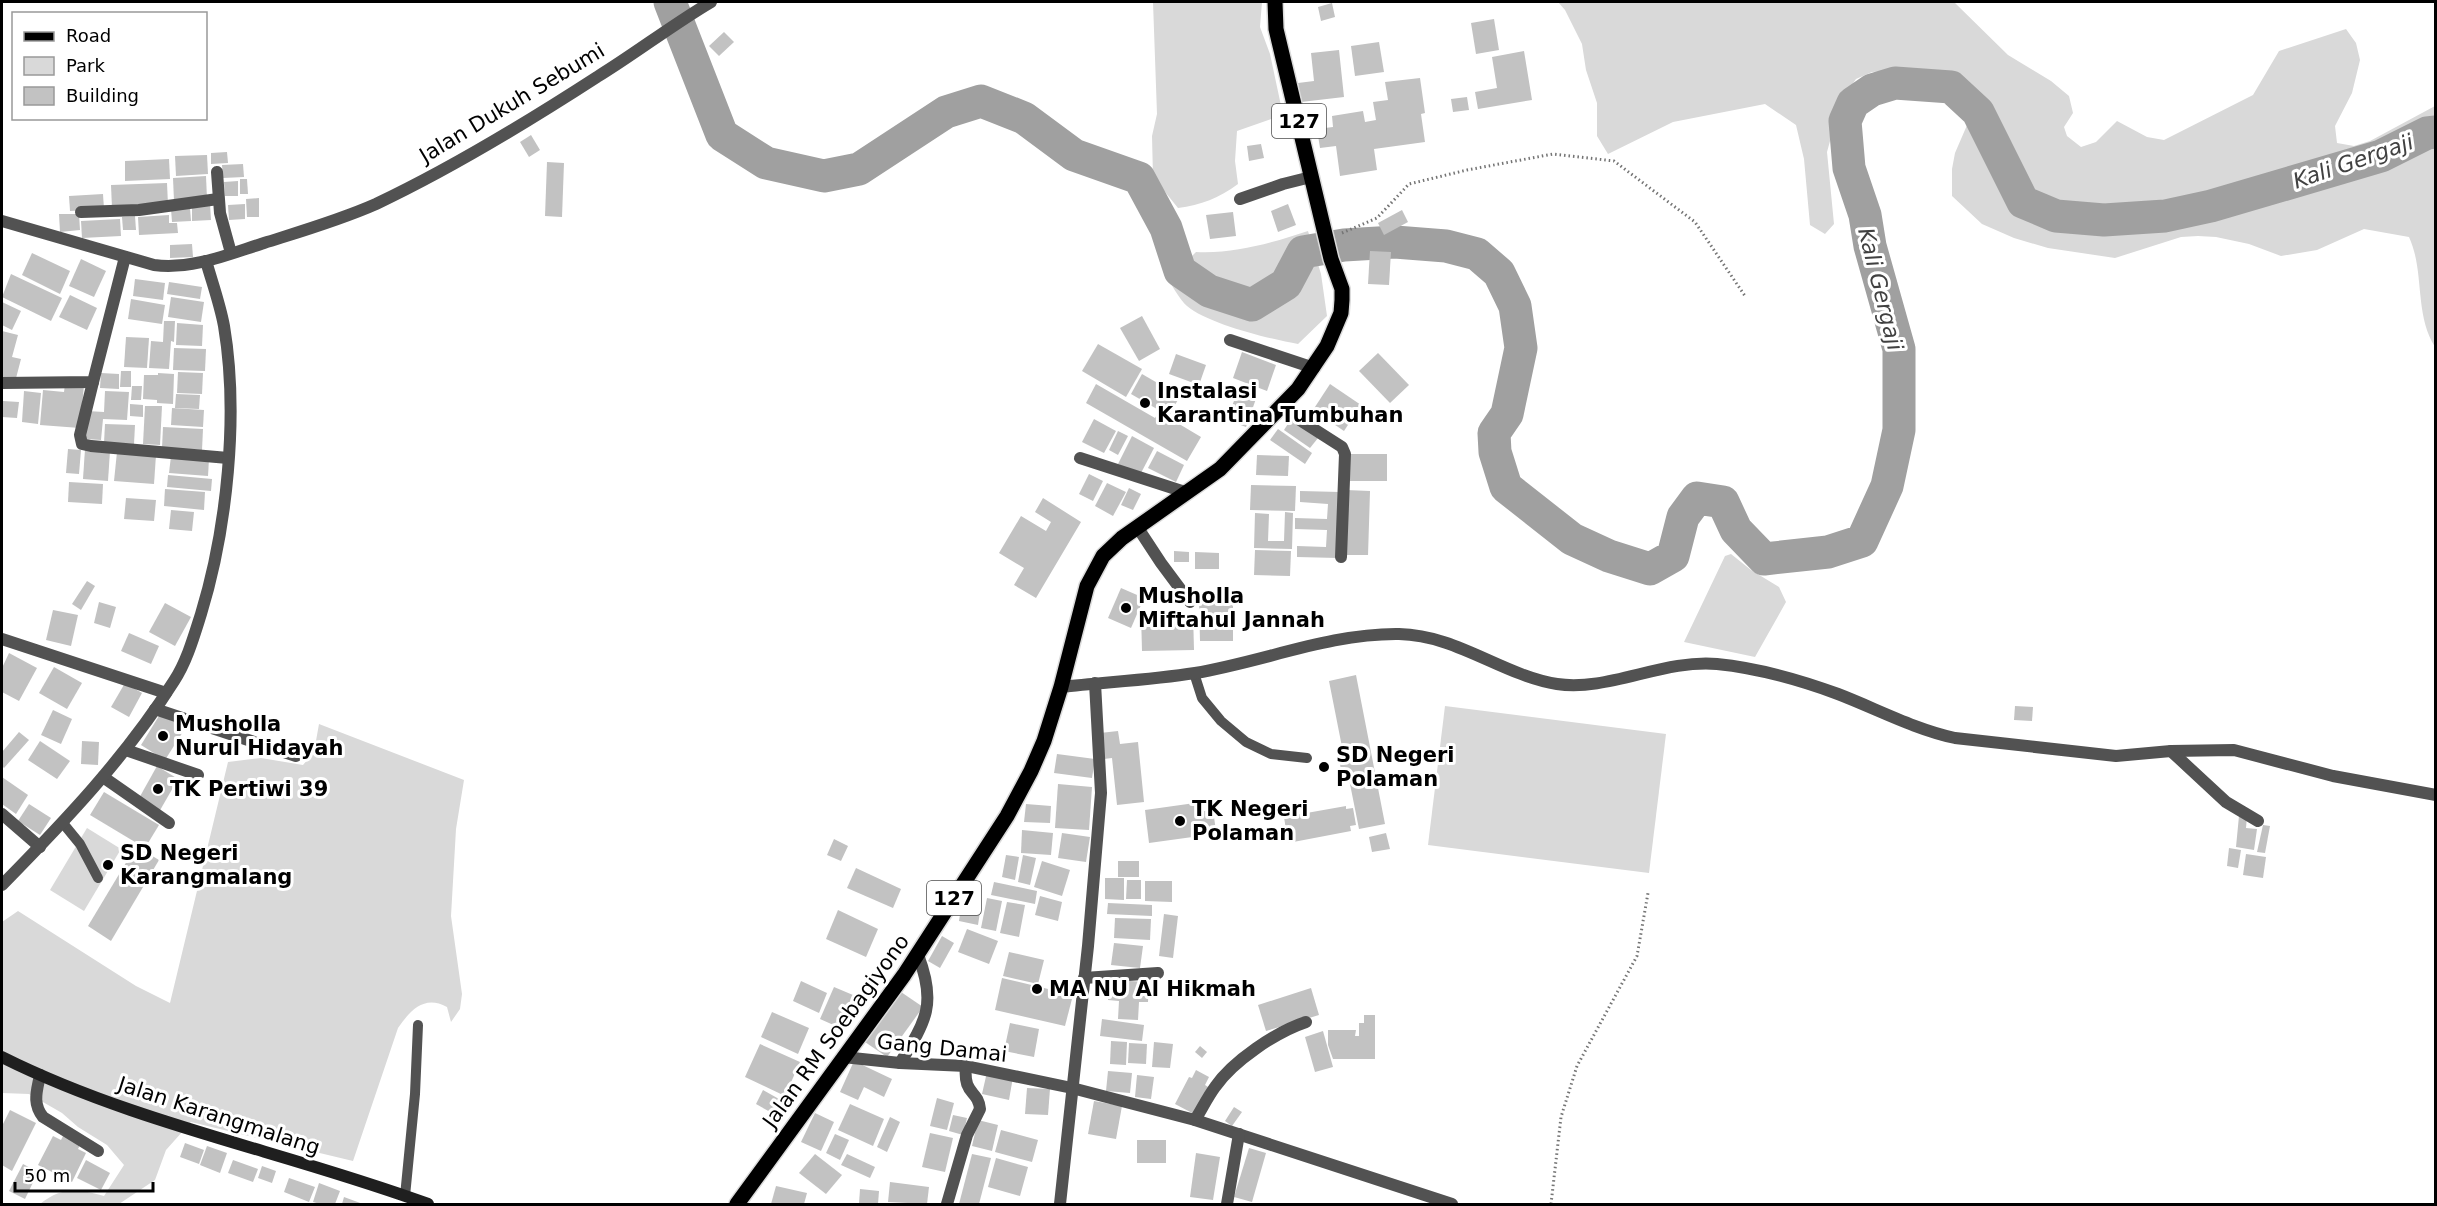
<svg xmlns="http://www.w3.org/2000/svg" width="2437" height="1206" viewBox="0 0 2437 1206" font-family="'DejaVu Sans',sans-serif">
  <rect width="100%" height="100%" fill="#fff"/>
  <g fill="#d9d9d9">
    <path d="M1153,2H1262L1260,27L1270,54L1283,115L1237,131L1235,161L1238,184C1219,198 1201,205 1178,208L1153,177L1152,136L1157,114Z"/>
    <path d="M1558,2H1954L2008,55L2051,81L2069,96L2073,113L2064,127L2067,136L2081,147L2096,142L2117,121L2147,137L2164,140L2253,95L2279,51L2346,29L2356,43L2360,60L2352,93L2335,126L2337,143L2354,146L2370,141L2435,106V347C2414,313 2425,272 2409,237L2364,229L2317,250L2281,256L2249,244L2216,237L2198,236L2181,237L2115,258L2048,248L2014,238L1982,224L1952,196V169L1955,153L1977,102L1951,78L1943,75L1901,70L1872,72L1856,79L1841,101L1827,152L1834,224L1825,234L1810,225L1804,159L1796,125L1765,104L1673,122L1608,154L1597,136V103L1586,70L1582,44L1565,10Z"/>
    <path d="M1308,231L1321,274L1327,316L1298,344C1270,339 1208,324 1187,306C1180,300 1174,288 1168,280L1196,252C1234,254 1272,243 1308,231Z"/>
    <polygon points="1731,554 1751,570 1779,587 1786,602 1755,657 1684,642 1725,556"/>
    <polygon points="1445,706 1666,734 1649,873 1428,845"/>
    <path d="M319,724L464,780L456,829L451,916L462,994L460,1009L451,1022L447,1007C425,995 411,1009 398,1028L353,1161L191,1122L166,1150L155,1180L119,1204H40C63,1186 77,1189 104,1196L124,1165L107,1145L78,1127L62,1113L29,1094L2,1093V922L18,911L136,986L170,1003L228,762L261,758L303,765L314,752Z"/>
    <polygon points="87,828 121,849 84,911 50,890"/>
  </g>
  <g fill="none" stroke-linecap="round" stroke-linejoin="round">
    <polyline stroke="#a0a0a0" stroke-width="33" points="670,2 722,135 766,163 824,176 859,169 946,112 981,101 1024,118 1074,155 1139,178 1166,228 1180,271 1209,291 1252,305 1286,284 1303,252 1344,245 1395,242 1446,246 1477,254 1499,273 1515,306 1521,348 1507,414 1494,433 1495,452 1506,487 1572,539 1609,556 1650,569 1673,556 1683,517 1697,498 1723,502 1736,530 1764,559 1828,552 1862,541 1887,486 1899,430 1899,349 1870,246 1865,215 1849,168 1845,121 1853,103 1872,90 1895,83 1951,87 1978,112 2023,202 2056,216 2104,220 2165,216 2211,206 2381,156 2427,133 2436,132"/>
  </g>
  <g fill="#c2c2c2">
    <polygon points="1332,3 1335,17 1321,21 1318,7"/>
    <polygon points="1494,19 1499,50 1476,54 1471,23"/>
    <polygon points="724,32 734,42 719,56 709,46"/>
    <polygon points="1379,42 1384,72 1355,76 1351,46"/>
    <polygon points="1339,50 1344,97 1301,102 1298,83 1314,81 1311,53"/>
    <polygon points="1524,51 1532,100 1478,109 1475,92 1497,88 1492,57"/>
    <polygon points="1420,78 1425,113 1421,114 1425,142 1374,149 1377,170 1340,176 1336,146 1320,148 1317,129 1333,127 1332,116 1363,111 1365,122 1376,120 1373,102 1388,100 1385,82"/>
    <polygon points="1467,97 1469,110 1453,112 1451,99"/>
    <polygon points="531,135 540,150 529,157 520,142"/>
    <polygon points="1261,144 1264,158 1249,161 1247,146"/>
    <polygon points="227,152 228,163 211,164 211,153"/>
    <polygon points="207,155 208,174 176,176 175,156"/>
    <polygon points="169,159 170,179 125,181 125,161"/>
    <polygon points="547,162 564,163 562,217 545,216"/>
    <polygon points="243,164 244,177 223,178 222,165"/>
    <polygon points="206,176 207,199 174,201 173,178"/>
    <polygon points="240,179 247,179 248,194 240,194"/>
    <polygon points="238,181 238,196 225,196 224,182"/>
    <polygon points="167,183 168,205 112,208 111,185"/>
    <polygon points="103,194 104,209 70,211 69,196"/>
    <polygon points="259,198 259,217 247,217 246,199"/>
    <polygon points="210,204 211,220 192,221 192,205"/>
    <polygon points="245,204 245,219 229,220 228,205"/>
    <polygon points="1288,204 1296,225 1278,232 1271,211"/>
    <polygon points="190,208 191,221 172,222 171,209"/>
    <polygon points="1402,210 1408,222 1384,235 1378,223"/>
    <polygon points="1233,212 1236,236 1210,239 1206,215"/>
    <polygon points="59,214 79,214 80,230 60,232"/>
    <polygon points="169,215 169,223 177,223 178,233 139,235 138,217"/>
    <polygon points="135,216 136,230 123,230 122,217"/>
    <polygon points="120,219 121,236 82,238 81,221"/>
    <polygon points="192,244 193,257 170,258 170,245"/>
    <polygon points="1370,251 1391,252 1389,285 1368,284"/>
    <polygon points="32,253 70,271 60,294 22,275"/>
    <polygon points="81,259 106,271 94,297 69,286"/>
    <polygon points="11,274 62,298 51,321 2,297"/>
    <polygon points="135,279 165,283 163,300 133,296"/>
    <polygon points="169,282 202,287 200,299 167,294"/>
    <polygon points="70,295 97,308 87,330 59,317"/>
    <polygon points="171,297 204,302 201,322 168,317"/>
    <polygon points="131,299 165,305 162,324 128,319"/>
    <polygon points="2,302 21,311 12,330 2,325"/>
    <polygon points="1142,316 1160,349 1139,361 1120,328"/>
    <polygon points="164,321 175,321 174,342 171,341 169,369 149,368 151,341 163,342"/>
    <polygon points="177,323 203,325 202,346 176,345"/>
    <polygon points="2,331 18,335 12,357 21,359 15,382 2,379"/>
    <polygon points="126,337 149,338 147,368 124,367"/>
    <polygon points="1098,344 1142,369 1126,397 1082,371"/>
    <polygon points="174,348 206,349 205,371 173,370"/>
    <polygon points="1242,352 1276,365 1267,391 1233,378"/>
    <polygon points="1378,353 1409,385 1390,403 1359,371"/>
    <polygon points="1176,354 1206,365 1199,385 1169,374"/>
    <polygon points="121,371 131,371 131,387 120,387"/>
    <polygon points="178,372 203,373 202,394 177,393"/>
    <polygon points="101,373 119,374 119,389 100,388"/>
    <polygon points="158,373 174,374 173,404 157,403 157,400 143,399 144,375 158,375"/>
    <polygon points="1142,374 1180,396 1169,416 1131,394"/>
    <polygon points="65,384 84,385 80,428 40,425 43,390 64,392"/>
    <polygon points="1096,384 1155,418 1159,412 1201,437 1187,461 1086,403"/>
    <polygon points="1330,384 1361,405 1344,431 1313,410"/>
    <polygon points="132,386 142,386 141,400 131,400"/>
    <polygon points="1239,387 1258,393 1246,427 1227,420"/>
    <polygon points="24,391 41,393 38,424 22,422"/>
    <polygon points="105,391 129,392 127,420 103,419 101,440 85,439 87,411 104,412"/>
    <polygon points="176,394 200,395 199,409 175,408"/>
    <polygon points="3,401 19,402 17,418 2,417"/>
    <polygon points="130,404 143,405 143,417 130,416"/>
    <polygon points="145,406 162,406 160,445 143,444"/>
    <polygon points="172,408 204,410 203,427 171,425"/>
    <polygon points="1094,419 1116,431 1104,453 1082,442"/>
    <polygon points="1291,419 1318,438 1310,448 1284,430"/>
    <polygon points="105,424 135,425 134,444 104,443"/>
    <polygon points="163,427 203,429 202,450 162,448"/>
    <polygon points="1278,429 1312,453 1305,464 1270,440"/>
    <polygon points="1118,431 1128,436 1118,455 1109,450"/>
    <polygon points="1132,436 1154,448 1140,475 1118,464"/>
    <polygon points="68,449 81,450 79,474 66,473"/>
    <polygon points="85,449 110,451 108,481 83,479"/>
    <polygon points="1157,451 1184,465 1176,482 1148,468"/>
    <polygon points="117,452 156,455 154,484 114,481"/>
    <rect x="1350" y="454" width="37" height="27"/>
    <polygon points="1257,455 1289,456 1288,476 1256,475"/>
    <polygon points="171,456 209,459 208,476 169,473"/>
    <polygon points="1089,474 1103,481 1093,501 1079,494"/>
    <polygon points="168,475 212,479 211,491 167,487"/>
    <polygon points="69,482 103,484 102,504 68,502"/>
    <polygon points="1107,483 1126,492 1113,516 1095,506"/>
    <polygon points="1251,485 1296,486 1295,511 1250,510"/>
    <polygon points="1129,488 1141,494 1133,510 1121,505"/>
    <polygon points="165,489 205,492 204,510 164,506"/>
    <polygon points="1346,490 1370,491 1368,555 1344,555"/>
    <polygon points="1300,491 1340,492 1338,558 1297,557 1297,546 1326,547 1327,530 1295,529 1295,518 1327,519 1328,504 1300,502"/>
    <polygon points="126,498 156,500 154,521 124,519"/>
    <polygon points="1043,498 1081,522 1036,598 1014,585 1024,568 999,553 1021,516 1046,531 1051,522 1035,512"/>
    <polygon points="171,510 194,512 192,531 169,529"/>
    <polygon points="1285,512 1293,513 1292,549 1254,548 1255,513 1269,514 1268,541 1284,541"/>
    <polygon points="1255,550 1291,551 1290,576 1254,575"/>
    <polygon points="1174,551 1189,552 1189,562 1174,562"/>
    <polygon points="1195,552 1219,553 1219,569 1195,569"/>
    <polygon points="87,581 95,586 81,610 72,604"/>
    <polygon points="1121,588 1144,598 1131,628 1108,618"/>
    <polygon points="1199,600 1233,600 1233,641 1200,641"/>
    <polygon points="99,602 116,607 110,628 94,623"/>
    <polygon points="165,603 191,617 175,646 149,632"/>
    <polygon points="53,610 78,615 71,646 46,640"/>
    <polygon points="1193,613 1194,650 1142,651 1141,614"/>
    <polygon points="129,633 159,646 151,664 121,651"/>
    <polygon points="9,653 37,668 19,701 2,692 2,668"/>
    <polygon points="54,667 82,683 67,709 39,693"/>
    <polygon points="1356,675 1385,824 1359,829 1347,769 1341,770 1338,753 1343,752 1329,681"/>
    <polygon points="125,683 142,693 129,717 111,707"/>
    <polygon points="2015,706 2033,707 2032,721 2014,720"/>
    <polygon points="53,710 72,719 61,744 41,735"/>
    <polygon points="162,711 186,727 165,760 141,745"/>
    <polygon points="1118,731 1120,744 1138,742 1144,802 1117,805 1112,758 1104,759 1100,733"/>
    <polygon points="19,732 29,740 4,768 2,766 2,752"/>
    <polygon points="40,741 70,761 57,779 28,760"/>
    <polygon points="82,741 99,742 98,765 81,764"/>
    <polygon points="1057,754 1095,759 1092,778 1054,773"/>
    <polygon points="157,766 178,779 159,812 138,800"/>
    <polygon points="2,777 28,795 16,814 2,804"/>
    <polygon points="1058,784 1092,787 1089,830 1055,828"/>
    <polygon points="104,792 159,825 145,848 90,815"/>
    <polygon points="1202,802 1204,811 1213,810 1216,831 1207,832 1207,835 1149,843 1145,810"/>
    <polygon points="29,804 51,818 40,835 18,821"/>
    <polygon points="1026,804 1051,806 1050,823 1024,822"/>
    <polygon points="1346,806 1346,809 1353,808 1356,825 1350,826 1351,831 1288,843 1284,817"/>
    <polygon points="2239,816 2247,816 2246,828 2257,829 2254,850 2236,847"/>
    <polygon points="2263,825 2270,826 2265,853 2257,852"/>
    <polygon points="1022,830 1053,833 1051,855 1021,853"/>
    <polygon points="1062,833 1090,837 1086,862 1058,858"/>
    <polygon points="1386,833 1390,849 1372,852 1369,837"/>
    <polygon points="834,839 848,846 841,861 827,855"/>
    <polygon points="136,846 159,860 111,941 88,926"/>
    <polygon points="2229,848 2241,850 2238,868 2227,866"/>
    <polygon points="2246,854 2266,857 2263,878 2243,875"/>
    <polygon points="1006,855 1019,857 1015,880 1002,877"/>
    <polygon points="1023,855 1036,858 1030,885 1018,882"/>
    <polygon points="1042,861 1070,870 1062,896 1034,887"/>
    <rect x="1118" y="861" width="21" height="16"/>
    <polygon points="856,868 901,889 893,908 847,888"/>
    <polygon points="1105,878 1124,878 1124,900 1105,899"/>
    <polygon points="1127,880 1141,880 1141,899 1126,899"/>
    <polygon points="1145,881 1172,881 1172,902 1145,901"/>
    <polygon points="994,882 1037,891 1035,904 991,895"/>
    <polygon points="1040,896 1062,902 1058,921 1035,915"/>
    <polygon points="987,898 1002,901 996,931 981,928"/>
    <polygon points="1007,902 1025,905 1019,937 1000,933"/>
    <polygon points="1108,903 1152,905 1152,916 1107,914"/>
    <polygon points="961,908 980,912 978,925 959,921"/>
    <polygon points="838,910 878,929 866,957 826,939"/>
    <polygon points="1164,914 1178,916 1173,958 1159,956"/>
    <polygon points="1115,918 1151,919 1150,940 1114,938"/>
    <polygon points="967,929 998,941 989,964 958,952"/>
    <polygon points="942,936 954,943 940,968 928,961"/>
    <polygon points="1114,943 1143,946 1140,968 1111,965"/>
    <polygon points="1009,952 1044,960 1038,984 1003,976"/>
    <polygon points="1002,978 1073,995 1065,1026 995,1010"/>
    <polygon points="1109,980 1149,982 1148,1002 1139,1002 1138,1020 1118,1019 1119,1001 1108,1000"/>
    <polygon points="801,981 827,993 819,1013 793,1001"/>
    <polygon points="834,987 853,995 838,1027 820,1019"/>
    <polygon points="1311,988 1319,1015 1266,1031 1258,1005"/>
    <polygon points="901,992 923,1007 887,1057 865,1042"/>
    <polygon points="772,1012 809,1028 798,1054 761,1037"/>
    <polygon points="1364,1015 1375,1015 1375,1059 1333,1059 1328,1045 1328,1030 1356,1030 1355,1036 1359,1036 1359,1023 1364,1023"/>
    <polygon points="1102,1019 1144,1025 1142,1041 1100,1036"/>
    <polygon points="1010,1023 1039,1029 1034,1057 1004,1051"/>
    <polygon points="1323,1031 1333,1067 1315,1072 1305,1037"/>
    <polygon points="1111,1041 1127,1042 1126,1065 1110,1064"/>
    <polygon points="1154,1042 1173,1044 1170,1068 1152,1067"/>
    <polygon points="1129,1043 1147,1044 1146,1064 1128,1063"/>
    <polygon points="760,1044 800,1062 785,1096 745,1077"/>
    <polygon points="1200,1046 1207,1052 1202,1058 1195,1052"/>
    <polygon points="854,1061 892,1079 884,1097 864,1087 858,1100 840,1092"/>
    <polygon points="1196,1070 1209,1077 1205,1085 1208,1087 1194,1114 1175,1104 1189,1077 1192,1078"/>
    <polygon points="1108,1071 1132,1073 1130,1093 1106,1091"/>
    <polygon points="987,1072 1013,1077 1009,1100 982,1094"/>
    <polygon points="1137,1075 1154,1077 1151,1099 1135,1097"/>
    <polygon points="1027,1088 1050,1089 1048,1115 1025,1114"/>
    <polygon points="763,1090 779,1099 772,1113 756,1104"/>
    <polygon points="937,1098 954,1103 947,1130 930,1126"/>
    <polygon points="1094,1101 1122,1106 1116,1139 1088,1134"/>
    <polygon points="850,1104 884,1119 873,1146 838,1130"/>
    <polygon points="1234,1107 1242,1112 1232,1126 1225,1121"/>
    <polygon points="10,1110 36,1123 12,1171 2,1165 2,1126"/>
    <polygon points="815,1113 834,1122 821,1151 801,1142"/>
    <polygon points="953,1115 967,1118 963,1135 949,1131"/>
    <polygon points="890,1117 900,1122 887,1152 877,1147"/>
    <polygon points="978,1120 998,1125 992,1151 972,1146"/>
    <polygon points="1001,1130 1038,1140 1032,1162 995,1152"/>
    <polygon points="930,1133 953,1138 945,1172 922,1167"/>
    <polygon points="64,1134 81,1143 78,1149 86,1153 72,1182 38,1165 53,1136 61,1140"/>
    <polygon points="835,1134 849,1140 840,1160 826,1153"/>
    <rect x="1137" y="1140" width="29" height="23"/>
    <polygon points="185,1143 204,1150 199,1164 180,1157"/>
    <polygon points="207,1146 227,1153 220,1173 200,1165"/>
    <polygon points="1249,1148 1266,1153 1252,1202 1234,1197"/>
    <polygon points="1196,1153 1220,1157 1213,1200 1190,1197"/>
    <polygon points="815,1154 842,1175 826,1194 799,1173"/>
    <polygon points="847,1154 875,1167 870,1178 841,1165"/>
    <polygon points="972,1154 991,1158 979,1204 959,1204"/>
    <polygon points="996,1158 1028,1167 1020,1196 988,1187"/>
    <polygon points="86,1160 110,1173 101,1190 77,1178"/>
    <polygon points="233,1160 258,1169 253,1182 228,1173"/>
    <polygon points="23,1164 38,1172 25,1199 9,1191"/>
    <polygon points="262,1166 276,1171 272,1183 258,1178"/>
    <polygon points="289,1178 315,1187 309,1202 284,1192"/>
    <polygon points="890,1182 929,1187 927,1204 888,1202"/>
    <polygon points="319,1183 340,1191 335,1204 320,1204 313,1202"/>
    <polygon points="776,1186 807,1193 804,1204 771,1204"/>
    <polygon points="860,1189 879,1191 878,1204 859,1204"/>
    <polygon points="344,1197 363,1204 342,1204"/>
  </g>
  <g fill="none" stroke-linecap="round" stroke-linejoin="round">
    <defs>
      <polyline id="primary" points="737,1204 904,975 1007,816 1031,771 1044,741 1061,687 1087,586 1103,556 1122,538 1220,469 1298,389 1327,346 1341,313 1342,300 1342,289 1331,259 1276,29 1275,2"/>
    </defs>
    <use href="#primary" stroke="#dbdbdb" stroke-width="18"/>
    <g stroke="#747474" stroke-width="3" stroke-dasharray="1.5 3" stroke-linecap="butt">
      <polyline points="1342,233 1377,218 1409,184 1467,170 1553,154 1614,161 1695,222 1745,296"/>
      <polyline points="1551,1204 1561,1117 1577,1066 1637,956 1648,893"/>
    </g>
    <g stroke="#525252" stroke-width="10">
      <polyline points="1194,673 1202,698 1221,721 1246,742 1271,754 1307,758"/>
      <polyline points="62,822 80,844 98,878"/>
      <polyline points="405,1196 415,1094 418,1025"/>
    </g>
    <g stroke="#525252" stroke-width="12">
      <polyline points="217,172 220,213 231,253"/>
      <polyline points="1240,199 1283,184 1311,177"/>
      <polyline points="81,212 139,210 218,199"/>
      <path d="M2,221L154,265C192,270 229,254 264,243C302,231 340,220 376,204C452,168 526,123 597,77C636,53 672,25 711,2"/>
      <polyline points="1230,340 1314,368"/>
      <polyline points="93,382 80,435 82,444 91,446 228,458"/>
      <polyline points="2,383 93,382 125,257"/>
      <polyline points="1281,408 1342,447 1345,454 1341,557"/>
      <polyline points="1080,458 1188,493"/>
      <polyline points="1138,528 1161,563 1190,602"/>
      <polyline points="2,639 166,693"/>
      <path d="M1061,687C1106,682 1151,680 1195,673C1262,662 1331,633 1399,634C1457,635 1502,675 1557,684C1607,692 1664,659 1717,664C1757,668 1800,680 1838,694C1877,709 1914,729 1955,738L2116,756L2171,751L2234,750L2333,776L2436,795"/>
      <polyline points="155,709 296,756"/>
      <polyline points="126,750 198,775"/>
      <polyline points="2171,751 2226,802 2258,821"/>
      <polyline points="103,777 169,823"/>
      <polyline points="2,814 40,847"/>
      <path d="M2,885C64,822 126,757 174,681C187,661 194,636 201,614C227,529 239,415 224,326C220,304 212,282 206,261"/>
      <polyline points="1084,978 1158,973"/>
      <polyline points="843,1057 900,1063 966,1066 1072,1088 1195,1120 1452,1204"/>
      <path d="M900,1063C926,1021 937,1004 918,955"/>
      <path d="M40,1075C37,1091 32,1103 43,1117L98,1151"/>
      <path d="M1195,1120C1202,1109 1207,1098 1215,1087C1233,1061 1276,1032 1306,1022"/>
      <path d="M947,1204L967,1135L980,1109C978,1089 963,1096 966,1066"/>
      <polyline points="1060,1204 1088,946 1101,793 1095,683"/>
      <polyline points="1227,1204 1239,1134"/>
    </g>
    <path stroke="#1f1f1f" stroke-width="12" d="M2,1057C136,1124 287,1152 428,1204"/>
    <use href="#primary" stroke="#000" stroke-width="15"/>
  </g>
  <g fill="#000" stroke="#fff" stroke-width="2">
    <circle cx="1145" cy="403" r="6"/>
    <circle cx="1126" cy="608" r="6"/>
    <circle cx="163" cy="736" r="6"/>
    <circle cx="1324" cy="767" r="6"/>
    <circle cx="158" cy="789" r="6"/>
    <circle cx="1180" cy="821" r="6"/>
    <circle cx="108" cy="865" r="6"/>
    <circle cx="1037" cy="989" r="6"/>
  </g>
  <g text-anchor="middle" stroke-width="6" stroke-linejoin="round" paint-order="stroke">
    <g fill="#fff" stroke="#4c4c4c" stroke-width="1.5">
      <rect x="1272" y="104" width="54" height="34" rx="4.5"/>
      <rect x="927" y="881" width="54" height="34" rx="4.5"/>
    </g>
    <g font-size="20" font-weight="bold" fill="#000">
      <text x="1299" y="128">127</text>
      <text x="954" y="905">127</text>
    </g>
    <g font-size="21" fill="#000" stroke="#fff">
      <text transform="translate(512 103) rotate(-31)" y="7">Jalan Dukuh Sebumi</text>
      <text transform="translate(836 1031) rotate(-54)" y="7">Jalan RM Soebagiyono</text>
      <text transform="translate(942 1048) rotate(6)" y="7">Gang Damai</text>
      <text transform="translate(219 1116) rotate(18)" y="7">Jalan Karangmalang</text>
    </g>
    <g font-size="21" font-weight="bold" fill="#000" stroke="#fff" text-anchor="start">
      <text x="1157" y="398">Instalasi<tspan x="1157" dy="24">Karantina Tumbuhan</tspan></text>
      <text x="1138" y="603">Musholla<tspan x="1138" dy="24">Miftahul Jannah</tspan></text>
      <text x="175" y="731">Musholla<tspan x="175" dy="24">Nurul Hidayah</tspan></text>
      <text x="1336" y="762">SD Negeri<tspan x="1336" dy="24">Polaman</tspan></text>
      <text x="170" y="796">TK Pertiwi 39</text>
      <text x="1192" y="816">TK Negeri<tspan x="1192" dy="24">Polaman</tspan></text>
      <text x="120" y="860">SD Negeri<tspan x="120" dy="24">Karangmalang</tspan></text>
      <text x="1049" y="996">MA NU Al Hikmah</text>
    </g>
    <g font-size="22" font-style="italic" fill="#414141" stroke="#fff">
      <text transform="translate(2353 161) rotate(-19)" y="8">Kali Gergaji</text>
      <text transform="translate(1881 289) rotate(76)" y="8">Kali Gergaji</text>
    </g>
  </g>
  <rect width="2437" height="1206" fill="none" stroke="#000000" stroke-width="6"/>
  <rect x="12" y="12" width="195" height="108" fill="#ffffff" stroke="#999999" stroke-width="1.5"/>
  <rect x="24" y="32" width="30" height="9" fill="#000000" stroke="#999999" stroke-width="1.5"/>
  <text x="66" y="42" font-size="18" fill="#000000">Road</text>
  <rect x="24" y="57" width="30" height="18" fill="#d9d9d9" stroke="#999999" stroke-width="1.5"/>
  <text x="66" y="72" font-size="18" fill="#000000">Park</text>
  <rect x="24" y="87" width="30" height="18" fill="#c2c2c2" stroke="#999999" stroke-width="1.5"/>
  <text x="66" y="102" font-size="18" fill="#000000">Building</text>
  <path d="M15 1182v9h138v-9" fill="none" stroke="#000000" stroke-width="3"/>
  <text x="24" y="1182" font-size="18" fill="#000000" stroke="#ffffff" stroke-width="4.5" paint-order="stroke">50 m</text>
</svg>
